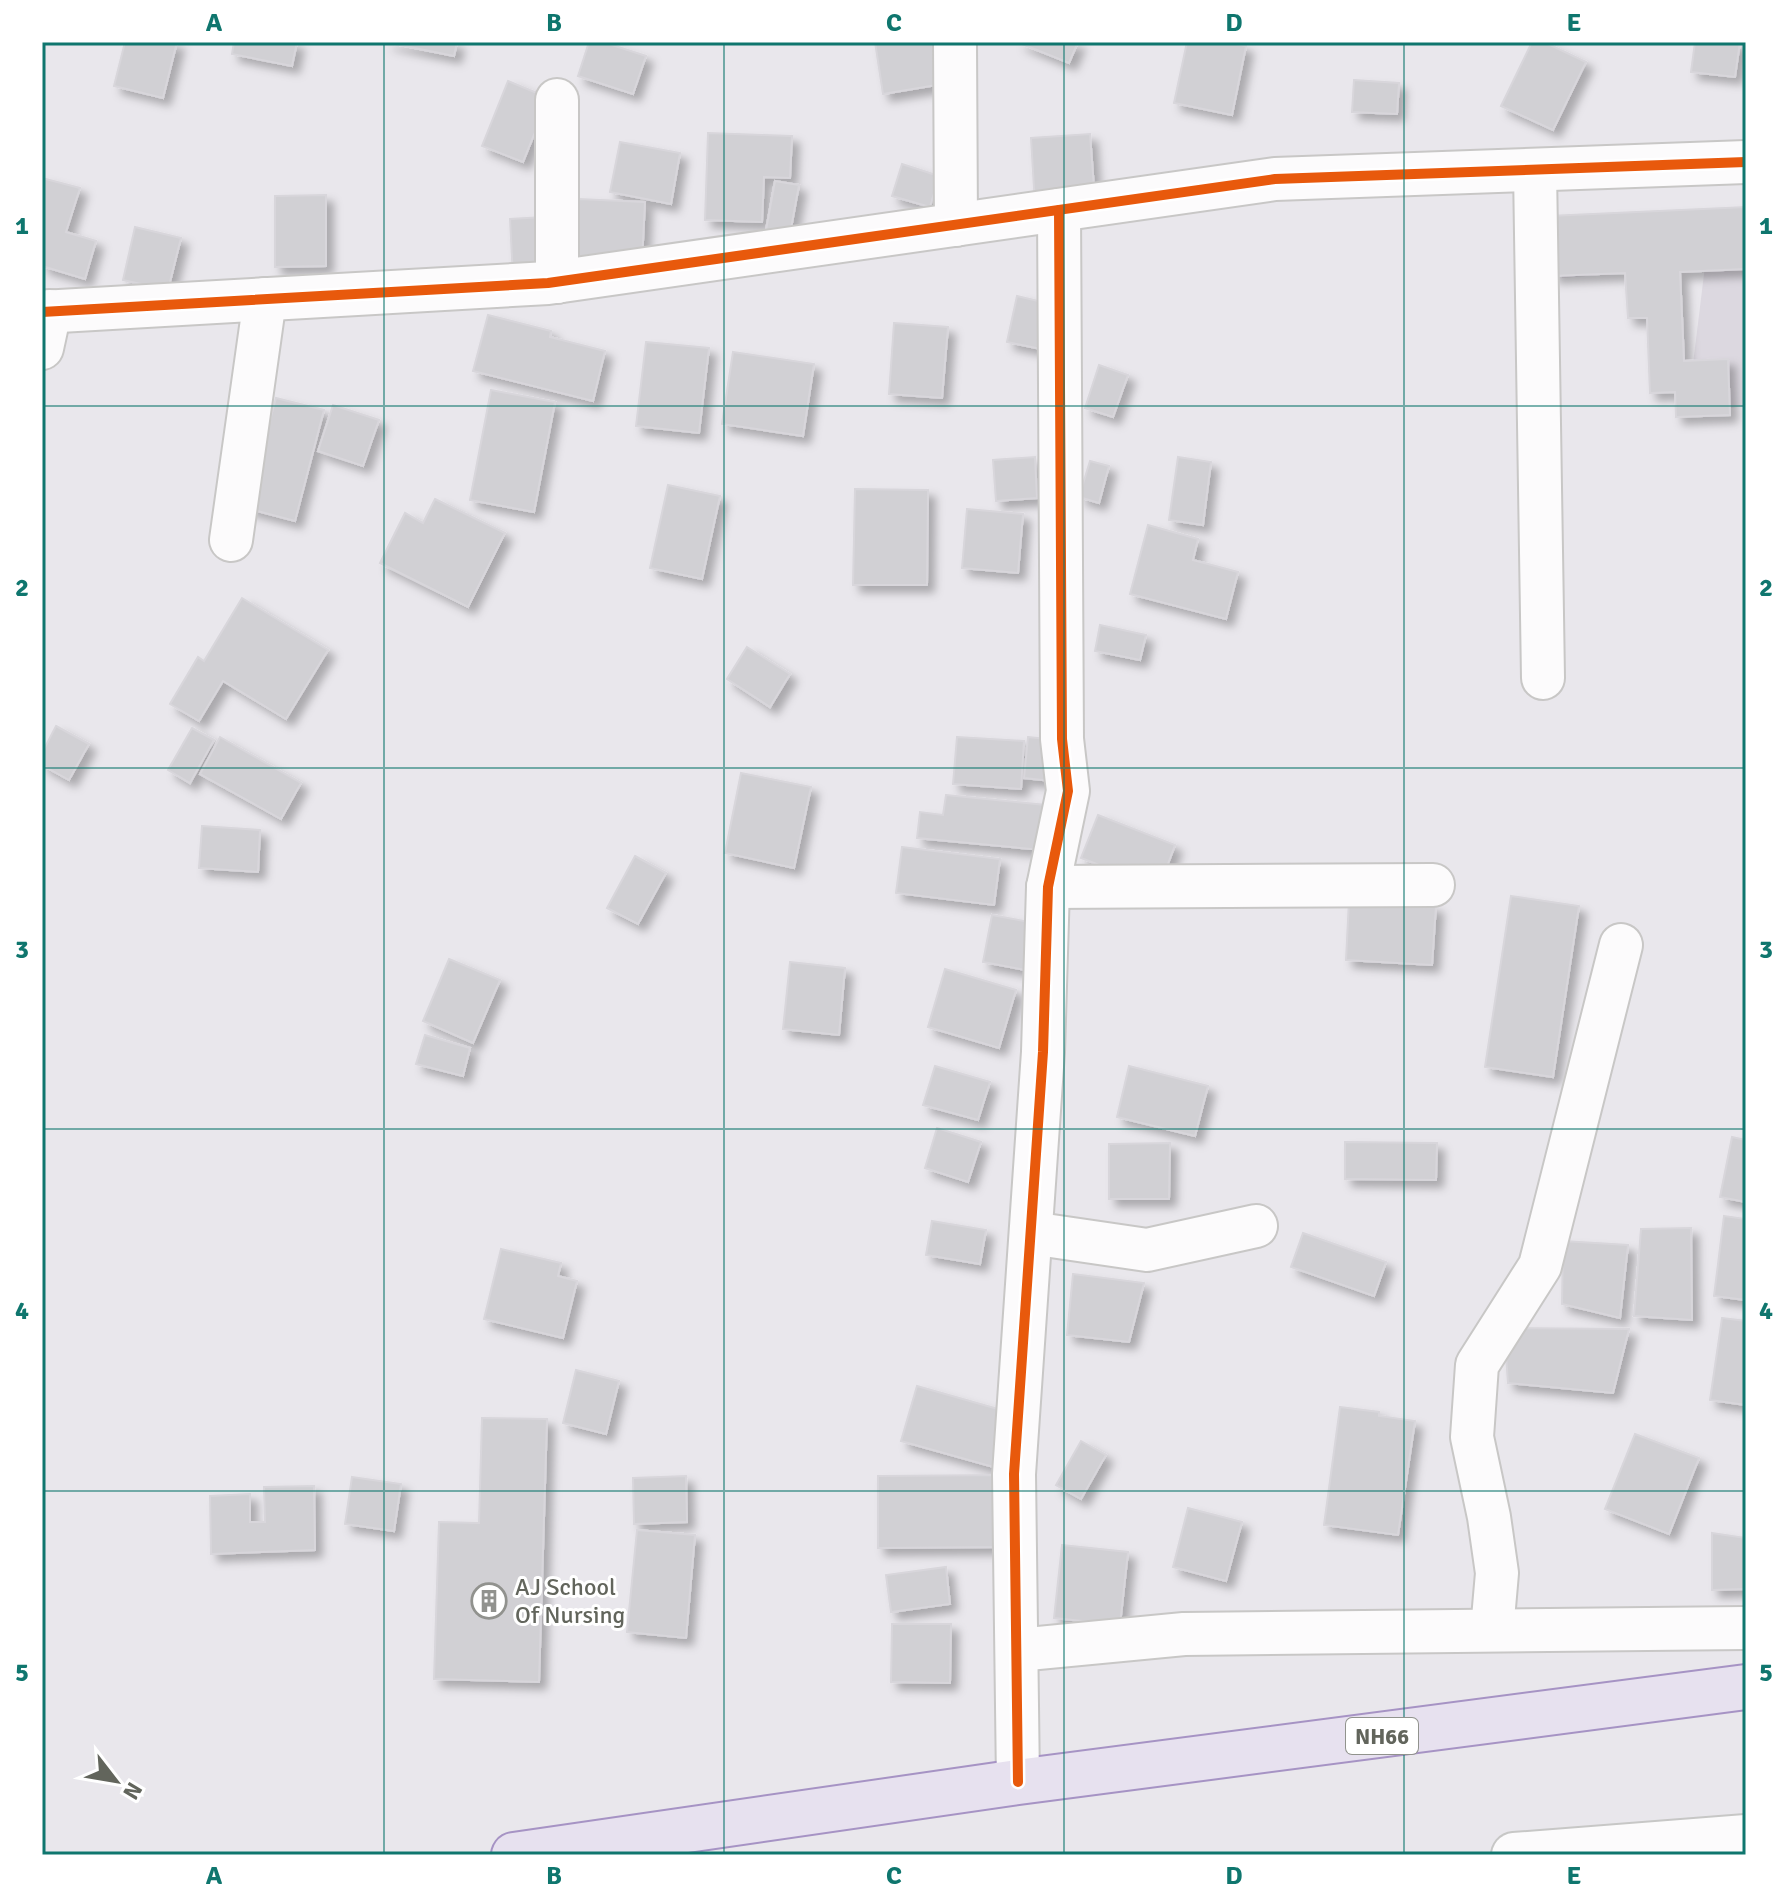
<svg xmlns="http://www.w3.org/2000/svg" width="1788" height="1897" viewBox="0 0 1788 1897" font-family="Signika,sans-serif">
  <defs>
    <filter id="shadow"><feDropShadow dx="7" dy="7" stdDeviation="4" flood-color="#0004"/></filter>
  </defs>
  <rect width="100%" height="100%" fill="#e9e7ec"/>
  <polygon fill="#dcd8e0" points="1746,209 1746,406 1687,413 1705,266 1562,278 1552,220"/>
  <g fill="#d1d0d4" stroke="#d8d6db" stroke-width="2" filter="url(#shadow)">
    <polygon points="125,42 177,42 163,98 114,86"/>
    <polygon points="234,42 297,42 292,66 232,54"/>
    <polygon points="385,42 457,42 454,56"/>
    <polygon points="589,42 603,42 646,56 633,94 578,76"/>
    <polygon points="875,42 943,42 949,83 883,94"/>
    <polygon points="1017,42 1078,42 1069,63"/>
    <polygon points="1187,42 1227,42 1246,46 1232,115 1174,103"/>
    <polygon points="1532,42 1544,42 1586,62 1553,130 1501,106"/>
    <polygon points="1695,42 1740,42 1735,77 1691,72"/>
    <polygon points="1354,80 1399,83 1397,114 1352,112"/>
    <polygon points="508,81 549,98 523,162 482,146"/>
    <polygon points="708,133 792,136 790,178 764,177 762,222 705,220"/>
    <polygon points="1090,134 1095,201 1035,205 1031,138"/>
    <polygon points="620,142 680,153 671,204 610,192"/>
    <polygon points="902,164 939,176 930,207 892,196"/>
    <polygon points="42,178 80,188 66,232 96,241 85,279 42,266"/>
    <polygon points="775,181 799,185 790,234 766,230"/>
    <polygon points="326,195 326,266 275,267 275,196"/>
    <polygon points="578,199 645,202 642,261 575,258"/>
    <polygon points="1746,207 1746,269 1680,272 1684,361 1728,359 1730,415 1676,417 1675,392 1650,393 1647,318 1628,318 1625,273 1552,276 1549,216"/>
    <polygon points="543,217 547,276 513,278 510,219"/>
    <polygon points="135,227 181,238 168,290 123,280"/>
    <polygon points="1017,296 1051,304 1041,349 1007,342"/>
    <polygon points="488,315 551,331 550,337 605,351 593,401 473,371"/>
    <polygon points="894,323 948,327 942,398 889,394"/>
    <polygon points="646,342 709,348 699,433 636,426"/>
    <polygon points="733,352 814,364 803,436 722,424"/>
    <polygon points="1099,365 1128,375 1113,417 1085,408"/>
    <polygon points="491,390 555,402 534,512 470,500"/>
    <polygon points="276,398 324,410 295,521 246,508"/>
    <polygon points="333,405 379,420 363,466 318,451"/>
    <polygon points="1035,457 1037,498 996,501 993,460"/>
    <polygon points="1178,457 1211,462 1203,525 1169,520"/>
    <polygon points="1090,461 1109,466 1099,503 1079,497"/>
    <polygon points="668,485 720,496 702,579 650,568"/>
    <polygon points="855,489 928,490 927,585 853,585"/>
    <polygon points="435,499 505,533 468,607 380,563 405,513 423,523"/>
    <polygon points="967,509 1023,514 1018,573 962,568"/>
    <polygon points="1148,525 1198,539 1193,560 1238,572 1226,619 1130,594"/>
    <polygon points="242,598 328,650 286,719 223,681 199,721 170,704 198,657 204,661"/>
    <polygon points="1100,625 1146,635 1140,660 1095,651"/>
    <polygon points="747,647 790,674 770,707 727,679"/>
    <polygon points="56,726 89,744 69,780 42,765 42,753"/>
    <polygon points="192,728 214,740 190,783 168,770"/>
    <polygon points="220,737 301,783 281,819 200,774"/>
    <polygon points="957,737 1024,741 1021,789 953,784"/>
    <polygon points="1028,737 1056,740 1051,781 1024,778"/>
    <polygon points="741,773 811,787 794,868 725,853"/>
    <polygon points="946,795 1046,805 1041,850 917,838 920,812 943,815"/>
    <polygon points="1098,815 1175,845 1159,888 1081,858"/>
    <polygon points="202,826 260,830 258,872 199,868"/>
    <polygon points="902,847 1000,859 994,905 896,893"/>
    <polygon points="635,856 666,873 638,924 607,908"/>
    <polygon points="1511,896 1579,906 1553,1077 1485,1067"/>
    <polygon points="1349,900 1436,906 1432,965 1346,960"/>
    <polygon points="992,915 1040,924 1031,971 983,962"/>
    <polygon points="449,959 500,980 473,1043 423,1021"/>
    <polygon points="790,962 845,968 839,1035 783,1029"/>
    <polygon points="945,969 1016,990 999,1048 928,1027"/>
    <polygon points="425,1035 470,1048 463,1076 416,1064"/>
    <polygon points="935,1066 990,1082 978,1120 923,1105"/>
    <polygon points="1129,1066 1208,1086 1195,1136 1117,1117"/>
    <polygon points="937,1128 981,1142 968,1182 925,1168"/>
    <polygon points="1732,1137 1746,1140 1746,1202 1720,1197"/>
    <polygon points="1345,1142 1437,1143 1436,1180 1345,1179"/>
    <polygon points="1170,1143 1169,1199 1109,1199 1109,1144"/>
    <polygon points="1724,1216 1746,1219 1746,1300 1714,1296"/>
    <polygon points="932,1221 986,1230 980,1264 926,1255"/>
    <polygon points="1691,1228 1692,1320 1634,1316 1641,1229"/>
    <polygon points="1303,1233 1386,1262 1374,1296 1291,1267"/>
    <polygon points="1563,1241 1628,1245 1620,1318 1562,1304"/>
    <polygon points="501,1249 561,1263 558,1276 577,1281 563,1338 484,1319"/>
    <polygon points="1073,1274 1144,1283 1129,1342 1067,1335"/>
    <polygon points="1722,1318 1746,1321 1746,1405 1710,1400"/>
    <polygon points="1504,1328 1629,1329 1613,1393 1508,1383"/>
    <polygon points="576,1370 619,1381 606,1434 563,1423"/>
    <polygon points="917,1386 1012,1413 997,1468 901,1441"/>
    <polygon points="1340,1407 1379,1412 1379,1416 1415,1421 1398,1535 1324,1525"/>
    <polygon points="482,1418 547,1419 539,1682 434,1679 439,1522 479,1523"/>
    <polygon points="1635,1434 1699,1458 1669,1534 1605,1509"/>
    <polygon points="1081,1441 1106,1455 1081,1499 1056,1485"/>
    <polygon points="1002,1475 1002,1547 878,1548 878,1476"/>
    <polygon points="686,1476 687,1522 634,1524 633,1478"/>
    <polygon points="352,1477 401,1484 394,1531 345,1524"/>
    <polygon points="314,1486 315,1550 211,1554 210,1496 250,1494 250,1522 265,1522 264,1487"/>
    <polygon points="1188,1508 1242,1522 1226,1581 1173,1567"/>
    <polygon points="637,1530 695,1535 686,1638 627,1632"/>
    <polygon points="1712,1533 1746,1538 1746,1589 1712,1590"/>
    <polygon points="1062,1545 1128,1552 1120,1625 1054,1618"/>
    <polygon points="946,1567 950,1604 891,1612 886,1575"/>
    <polygon points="892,1624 951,1624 950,1683 891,1682"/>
  </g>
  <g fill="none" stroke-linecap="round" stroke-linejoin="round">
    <defs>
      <g id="street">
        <polyline points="955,42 956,225"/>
        <polyline points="1535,170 1543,678"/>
        <polyline points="557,282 557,100"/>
        <polyline points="42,312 548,283 1275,179 1746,162"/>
        <polyline points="42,348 50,311"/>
        <polyline points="231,540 265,299"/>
        <polyline points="1048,887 1433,885"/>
        <polyline points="1031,1233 1147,1250 1256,1226"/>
        <polyline points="1492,1630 1497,1573 1489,1517 1472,1437 1477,1365 1540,1266 1621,945"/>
        <polyline points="1017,1650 1184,1634 1746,1628"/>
        <polyline points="1018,1782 1014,1474 1043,1052 1048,887 1068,791 1062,739 1059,210"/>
      </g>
      <polyline id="secondary" points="1514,1855 1746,1837"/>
      <polyline id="highway" points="514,1855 1018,1782 1746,1687"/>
    </defs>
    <use href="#street" stroke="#c8c7c6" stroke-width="46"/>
    <use href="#secondary" stroke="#c7c7c6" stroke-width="48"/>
    <use href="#highway" stroke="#a693c4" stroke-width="48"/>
    <use href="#street" stroke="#fcfbfc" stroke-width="42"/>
    <use href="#secondary" stroke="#fcfbfc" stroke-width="44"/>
    <use href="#highway" stroke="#e7e1ef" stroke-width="44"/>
    <defs>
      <g id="cycleway">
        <polyline points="42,312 548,283 1275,179 1746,162"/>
        <polyline points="1018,1782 1014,1474 1043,1052 1048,887 1068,791 1062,739 1059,210"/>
      </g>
    </defs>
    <use href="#cycleway" stroke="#fff" stroke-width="15"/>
    <use href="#cycleway" stroke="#e8590c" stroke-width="10"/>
  </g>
  <path fill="none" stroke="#0f766e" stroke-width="2" stroke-opacity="0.55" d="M384,42V1855M724,42V1855M1064,42V1855M1404,42V1855M42,406H1746M42,768H1746M42,1129H1746M42,1491H1746"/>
  <defs>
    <symbol id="building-ring" viewBox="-11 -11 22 22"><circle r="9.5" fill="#fff" stroke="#91928e" stroke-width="1.5"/><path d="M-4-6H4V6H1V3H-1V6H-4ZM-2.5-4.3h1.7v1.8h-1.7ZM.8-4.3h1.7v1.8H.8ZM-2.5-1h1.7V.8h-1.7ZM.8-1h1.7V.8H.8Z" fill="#91928e"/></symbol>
  </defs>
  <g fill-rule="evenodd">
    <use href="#building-ring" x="469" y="1581" width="40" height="40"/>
  </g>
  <g text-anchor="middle" stroke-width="6" stroke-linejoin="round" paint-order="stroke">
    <rect fill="#fff" stroke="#91938d" stroke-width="2" x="1346" y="1718" width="72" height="36" rx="6"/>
    <g font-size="22" font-weight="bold" fill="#62655c">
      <text x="1382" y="1744">NH66</text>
    </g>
    <g font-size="24" fill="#62655c" stroke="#fff" text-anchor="start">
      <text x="515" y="1595">AJ School<tspan x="515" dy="28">Of Nursing</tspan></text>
    </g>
  </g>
  <rect width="1788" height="1897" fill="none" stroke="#ffffff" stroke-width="88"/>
  <g transform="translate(116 1781) rotate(121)" stroke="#ffffff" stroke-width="6" paint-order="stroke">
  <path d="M0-6L14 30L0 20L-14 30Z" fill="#62655c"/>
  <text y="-12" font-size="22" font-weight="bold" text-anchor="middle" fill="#62655c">N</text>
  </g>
  <rect x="44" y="44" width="1700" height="1809" fill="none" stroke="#0f766e" stroke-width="3"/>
  <g font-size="26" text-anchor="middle" font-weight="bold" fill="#0f766e">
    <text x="214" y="31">A</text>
    <text x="554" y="31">B</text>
    <text x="894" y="31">C</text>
    <text x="1234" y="31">D</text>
    <text x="1574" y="31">E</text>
    <text x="22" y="234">1</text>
    <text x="1766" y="234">1</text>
    <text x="22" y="596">2</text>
    <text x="1766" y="596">2</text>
    <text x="22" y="958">3</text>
    <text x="1766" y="958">3</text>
    <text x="22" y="1319">4</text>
    <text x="1766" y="1319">4</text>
    <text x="22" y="1681">5</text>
    <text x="1766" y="1681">5</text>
    <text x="214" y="1884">A</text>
    <text x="554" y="1884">B</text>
    <text x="894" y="1884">C</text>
    <text x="1234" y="1884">D</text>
    <text x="1574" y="1884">E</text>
  </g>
</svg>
